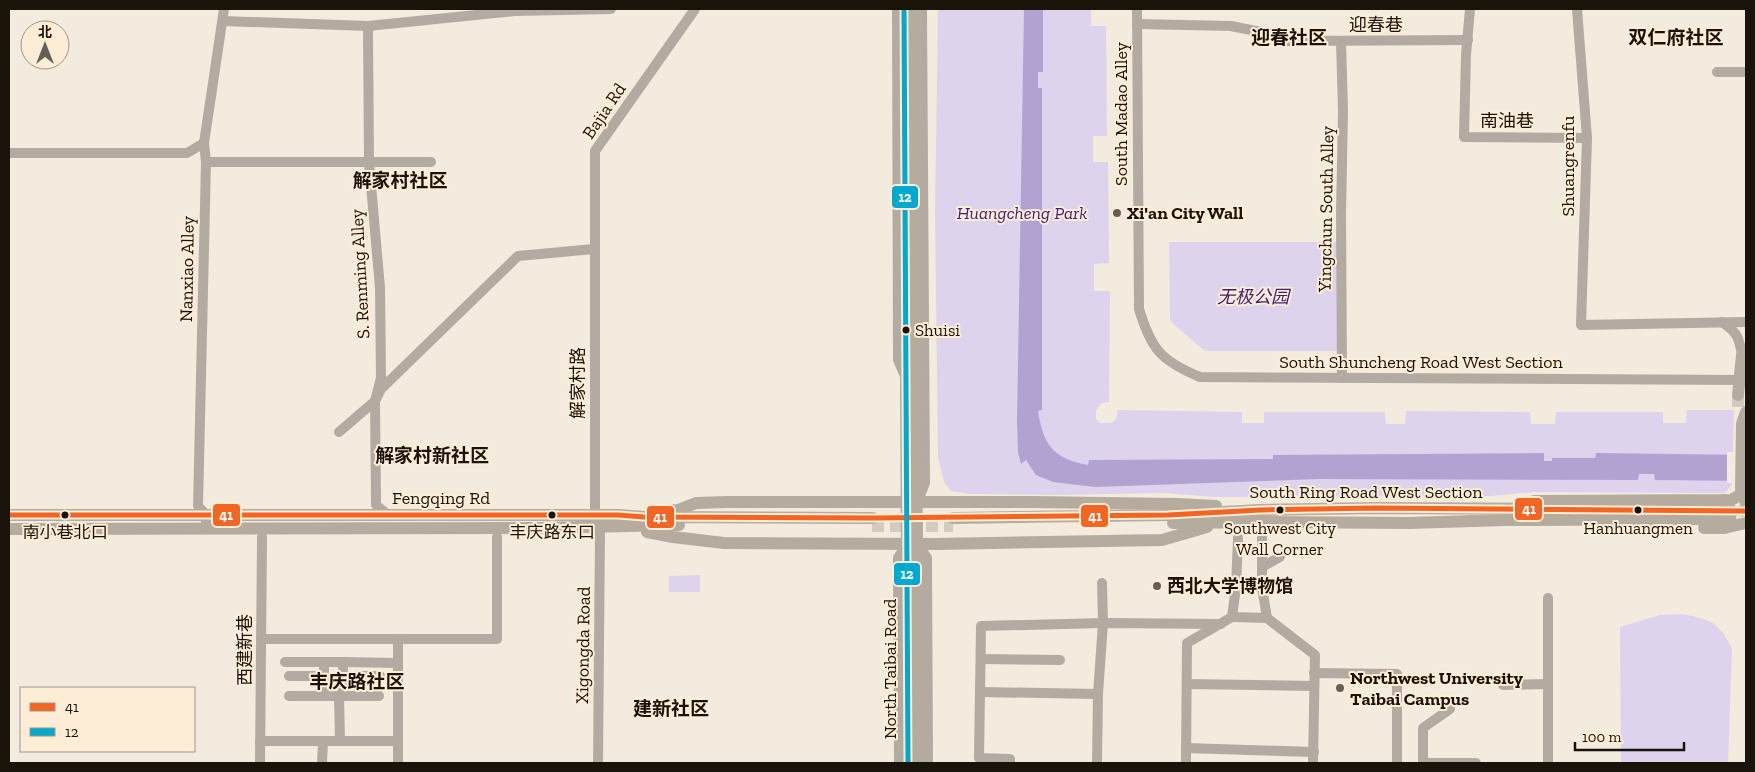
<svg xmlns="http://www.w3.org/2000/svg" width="1755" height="772" viewBox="0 0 1755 772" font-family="'Zilla Slab','Noto Sans SC',serif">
  <rect width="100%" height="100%" fill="#f4ebdf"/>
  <g fill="#ddd3ec">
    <polygon points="938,9 1091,9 1091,26 1106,26 1107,136 1093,136 1093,162 1108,162 1109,263 1094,264 1094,291 1110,291 1109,402 1102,403 1096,410 1096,419 1100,423 1111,423 1116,419 1118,410 1242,412 1242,423 1264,423 1264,412 1385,412 1386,424 1405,424 1406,411 1530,412 1531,424 1555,424 1556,412 1663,412 1663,423 1686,423 1687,410 1734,410 1732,484 1725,493 1535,492 1491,496 1216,497 1163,493 1058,495 970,494 951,491 944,482 938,458 935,213"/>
    <polygon points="1169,242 1337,242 1338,351 1205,351 1172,323 1170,319"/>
    <polygon points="700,575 700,592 669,592 669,576"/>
    <path d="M1682,614C1710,620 1719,621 1732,649L1728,763H1621L1620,627L1660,615Z"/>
  </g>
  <path fill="#b2a2d1" d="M1024,9H1043V72H1038V88H1042V410L1038,411C1043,445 1054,459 1088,465L1089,460L1273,459V455L1544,453V461H1552V458H1595L1596,453L1746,455V481L1655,480L1654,474H1639L1638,480L1319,479L1095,487L1053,482L1036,475L1026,460L1021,464L1018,452L1017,421Z"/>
  <rect fill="#f4ebdf" x="1727" y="452" width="19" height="31"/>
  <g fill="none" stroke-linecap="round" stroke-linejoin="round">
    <g stroke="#d3cbbf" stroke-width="12" stroke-dasharray="12 6" stroke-linecap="butt">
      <polyline points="1738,395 1738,410"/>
      <polyline points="1721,510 1746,511"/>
      <polyline points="872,526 953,526"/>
    </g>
    <g stroke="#b3aba1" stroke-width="10">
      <polyline points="897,9 898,360 905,376"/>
      <path d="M1137,9L1139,309C1151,349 1161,361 1200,377L1739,380"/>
      <polyline points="1470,9 1466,55 1464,137 1587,138"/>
      <polyline points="1577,9 1587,138 1581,325 1746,322"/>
      <polyline points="223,21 368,26 515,11 611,9"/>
      <polyline points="1137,24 1231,26 1261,32 1287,41 1468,40"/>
      <polyline points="368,26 369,162 380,288 381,378 375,401 376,505 388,515"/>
      <polyline points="1341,41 1343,111 1341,214 1342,378"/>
      <polyline points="1717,72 1746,72"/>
      <polyline points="9,153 187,153 204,143"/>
      <polyline points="206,162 431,162"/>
      <path d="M1722,322C1737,332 1739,337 1742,355"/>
      <polyline points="339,432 375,401 381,389 518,256 594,249"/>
      <polyline points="918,501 925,483 922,9"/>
      <polyline points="595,516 595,151 695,9"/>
      <polyline points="206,529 206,515 198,506 206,162 204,143 224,9"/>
      <polyline points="918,544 927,558 928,763"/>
      <polyline points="1262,567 1280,557"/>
      <polyline points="1236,587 1232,617 1267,618 1262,587 1236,587 1238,538"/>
      <polyline points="1262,587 1262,538"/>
      <polyline points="1267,618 1315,655 1313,763"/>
      <polyline points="261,639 497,639 497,537"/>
      <polyline points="398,640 398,763"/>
      <polyline points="981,659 1060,660"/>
      <polyline points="285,662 343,662 343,696 324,696 324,663"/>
      <polyline points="343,662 398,663"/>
      <polyline points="1314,673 1397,674 1397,763"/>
      <polyline points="289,676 324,676"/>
      <polyline points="343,676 380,676"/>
      <polyline points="1187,684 1314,686"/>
      <polyline points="1503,685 1548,684"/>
      <polyline points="980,692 1098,694"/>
      <polyline points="289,696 324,696"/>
      <polyline points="339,696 340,741 398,741"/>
      <polyline points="343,696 379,696"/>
      <polyline points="260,741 340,741"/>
      <polyline points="1186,748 1314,752"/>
      <polyline points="260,763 262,537"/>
      <polyline points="322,763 323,741"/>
      <polyline points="598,763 600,528"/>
      <polyline points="899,763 898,558 907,544"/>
      <polyline points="1010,763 1010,759 979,758 981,626 1103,623 1102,583"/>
      <polyline points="1097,763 1098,694 1103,623 1221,624"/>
      <polyline points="1186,763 1187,643 1232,617"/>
      <polyline points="1423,763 1423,728 1450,709"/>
      <polyline points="1423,763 1476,763"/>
      <polyline points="1548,763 1548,598"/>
    </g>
    <g stroke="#b5ab9e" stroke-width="12">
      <polyline points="904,9 908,763"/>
      <polyline points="915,9 916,419 919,763"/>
      <polyline points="1738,395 1742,355 1746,353"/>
      <polyline points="1746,412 1742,424 1741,489 1746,503"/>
      <polyline points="1534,501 1731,500 1742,494"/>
      <polyline points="665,511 678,510 696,503 726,502 1029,502 1177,504 1216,506"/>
      <polyline points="9,515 618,515 644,517 873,518"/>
      <polyline points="953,518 1168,515 1260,510 1376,508 1720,510"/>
      <polyline points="1173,523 1261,522 1409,523 1506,520 1720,519"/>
      <polyline points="1704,528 1724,528 1746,523"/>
      <path d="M1724,528C1733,519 1733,509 1724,500"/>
      <polyline points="9,529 534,528 679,525"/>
      <polyline points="647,532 673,537 724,543 936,544 1162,540 1207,527"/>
    </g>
    <defs>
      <polyline id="bus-1" points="9,515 618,515 644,517 873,518 1168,515 1260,510 1376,508 1746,511"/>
      <polyline id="bus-2" points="904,9 908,763"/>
    </defs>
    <use href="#bus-1" stroke="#fdecd6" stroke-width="9"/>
    <use href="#bus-2" stroke="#fdecd6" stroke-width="9"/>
    <use href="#bus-1" stroke="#f26522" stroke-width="5"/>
    <use href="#bus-2" stroke="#00a9ce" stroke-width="5"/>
  </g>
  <g fill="#665f55" stroke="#fdecd6" stroke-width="2">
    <circle cx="1117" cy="213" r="5"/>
    <circle cx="1157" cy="586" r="5"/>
    <circle cx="1340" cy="688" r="5"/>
  </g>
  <g fill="#1a130a" stroke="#fdecd6" stroke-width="2">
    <circle cx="906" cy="330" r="4.5"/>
    <circle cx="1280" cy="510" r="4.5"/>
    <circle cx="1638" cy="510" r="4.5"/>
    <circle cx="65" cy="515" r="4.5"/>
    <circle cx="552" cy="515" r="4.5"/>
  </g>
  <g text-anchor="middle" stroke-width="4" stroke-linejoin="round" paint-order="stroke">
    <g font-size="17" fill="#1a130a" stroke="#fdecd6">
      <text x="915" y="336" text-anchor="start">Shuisi</text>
      <text x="1280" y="534">Southwest City<tspan x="1280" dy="21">Wall Corner</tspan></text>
      <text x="1638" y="534">Hanhuangmen</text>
      <text x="65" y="538">南小巷北口</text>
      <text x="552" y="538">丰庆路东口</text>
    </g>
    <g font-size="18" fill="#1a130a" stroke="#fdecd6">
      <text x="1376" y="31">迎春巷</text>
      <text transform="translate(604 111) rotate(-56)" y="6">Bajia Rd</text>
      <text transform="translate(1121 114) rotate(-90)" y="6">South Madao Alley</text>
      <text x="1507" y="127">南油巷</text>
      <text transform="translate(1568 166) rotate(-90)" y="6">Shuangrenfu</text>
      <text transform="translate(1326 209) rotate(-89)" y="6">Yingchun South Alley</text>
      <text transform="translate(187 269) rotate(-89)" y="6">Nanxiao Alley</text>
      <text transform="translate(360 274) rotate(-93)" y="6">S. Renming Alley</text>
      <text x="1421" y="368">South Shuncheng Road West Section</text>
      <text transform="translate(578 383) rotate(-90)" y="6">解家村路</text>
      <text x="1366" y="498">South Ring Road West Section</text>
      <text x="441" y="504">Fengqing Rd</text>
      <text transform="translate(583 645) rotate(-89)" y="6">Xigongda Road</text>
      <text transform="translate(245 650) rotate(-90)" y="6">西建新巷</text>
      <text transform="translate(890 669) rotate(-90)" y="6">North Taibai Road</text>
    </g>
    <g font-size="18" font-style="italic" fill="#3f2075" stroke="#fdecd6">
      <text x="1022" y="219">Huangcheng Park</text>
      <text x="1253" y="303">无极公园</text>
    </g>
    <g font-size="18" font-weight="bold" fill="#1a130a" stroke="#fdecd6" text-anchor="start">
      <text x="1127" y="219">Xi'an City Wall</text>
      <text x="1167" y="592">西北大学博物馆</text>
      <text x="1350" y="684">Northwest University<tspan x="1350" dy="21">Taibai Campus</tspan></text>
    </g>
    <g font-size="19" font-weight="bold" fill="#1a130a" stroke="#fdecd6">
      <text x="1289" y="44">迎春社区</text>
      <text x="1676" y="44">双仁府社区</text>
      <text x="400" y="187">解家村社区</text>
      <text x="432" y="462">解家村新社区</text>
      <text x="357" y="688">丰庆路社区</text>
      <text x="671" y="715">建新社区</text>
    </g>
  </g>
  <g stroke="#fdecd6" stroke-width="2">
    <rect x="891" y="185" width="28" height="24" rx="5" fill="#00a9ce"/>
    <rect x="1514" y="497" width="29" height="24" rx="5" fill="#f26522"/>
    <rect x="212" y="503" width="29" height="24" rx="5" fill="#f26522"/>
    <rect x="1080" y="504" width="29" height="24" rx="5" fill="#f26522"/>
    <rect x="646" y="505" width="29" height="24" rx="5" fill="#f26522"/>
    <rect x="893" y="562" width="28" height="24" rx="5" fill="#00a9ce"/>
  </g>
  <g font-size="14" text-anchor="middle" font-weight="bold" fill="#fff">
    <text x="905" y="202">12</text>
    <text x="1529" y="514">41</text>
    <text x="226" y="520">41</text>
    <text x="1095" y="521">41</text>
    <text x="660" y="522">41</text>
    <text x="907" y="579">12</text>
  </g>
  <rect width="1755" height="772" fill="none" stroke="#1a130a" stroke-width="20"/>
  <rect x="20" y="687" width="175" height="65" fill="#fdecd6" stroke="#a29584"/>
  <rect x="30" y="703" width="25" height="8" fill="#f26522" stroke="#a29584"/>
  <text x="65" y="712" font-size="15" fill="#1a130a">41</text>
  <rect x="30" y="728" width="25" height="8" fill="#00a9ce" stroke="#a29584"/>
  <text x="65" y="737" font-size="15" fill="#1a130a">12</text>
  <g transform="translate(45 45)"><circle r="24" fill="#fdecd6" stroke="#a29584"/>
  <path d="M0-4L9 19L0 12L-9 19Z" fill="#665f55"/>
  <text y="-8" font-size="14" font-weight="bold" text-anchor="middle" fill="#1a130a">北</text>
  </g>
  <path d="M1575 742v8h109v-8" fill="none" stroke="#1a130a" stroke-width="2.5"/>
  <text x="1582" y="742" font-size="15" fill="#1a130a" stroke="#fdecd6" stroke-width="4" paint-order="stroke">100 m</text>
</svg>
